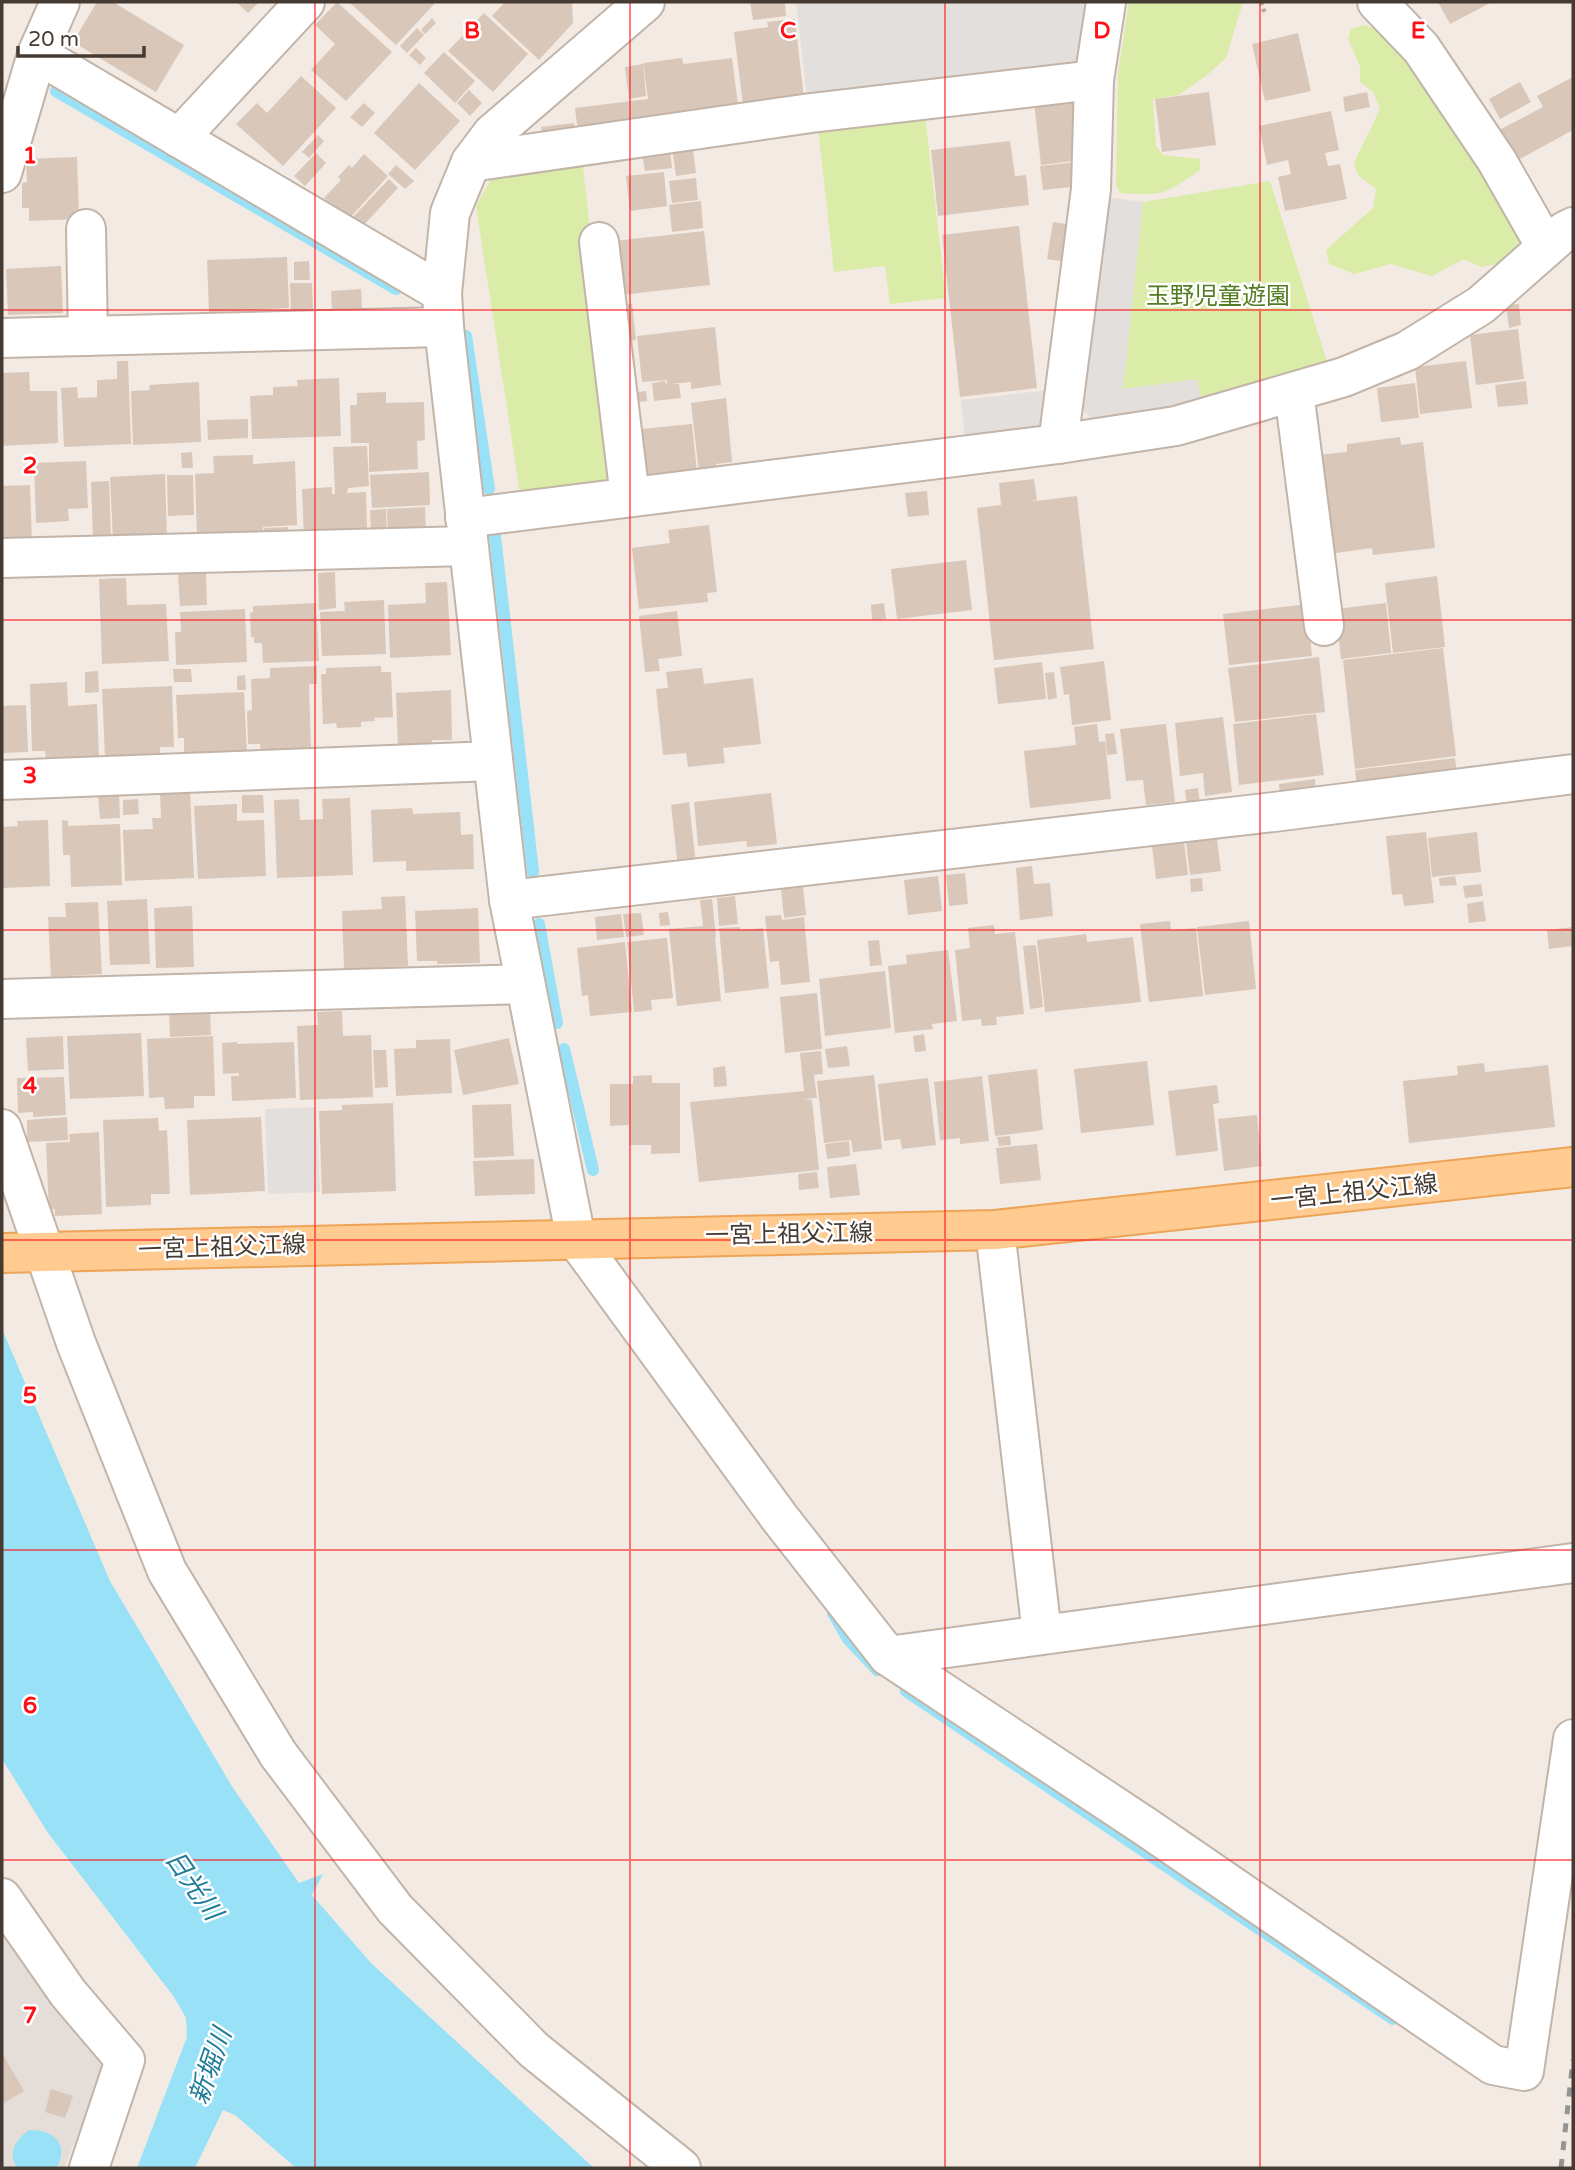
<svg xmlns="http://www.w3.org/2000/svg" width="1575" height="2170" viewBox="0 0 1575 2170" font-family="'Varela Round','Noto Sans JP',sans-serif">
  <rect width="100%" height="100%" fill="#f3ebe3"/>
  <polygon fill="#e5ddd8" points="2,1930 105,2068 64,2168 2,2168"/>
  <g fill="#daeca7">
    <path d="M1129,2H1243L1226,58L1207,75L1179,95L1153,99L1156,146L1163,155L1200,159V170C1163,195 1166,196 1120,193L1116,185L1118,74Z"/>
    <polygon points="1363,25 1394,34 1524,235 1505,262 1481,267 1464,259 1432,276 1391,264 1354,274 1329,264 1326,250 1373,208 1376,189 1358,175 1354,163 1380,109 1373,92 1360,82 1360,66 1348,39 1351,29"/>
    <polygon points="925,115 946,298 890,304 885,266 834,272 818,128"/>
    <polygon points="582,158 619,488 521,500 476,206 498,167"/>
    <polygon points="1270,181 1329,368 1203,407 1123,389 1143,202"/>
  </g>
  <g fill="#e3dfdc">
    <polygon points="807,2 1093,2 1081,72 808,106 796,3"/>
    <polygon points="1107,197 1143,202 1123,389 1197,379 1203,407 1096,425 1074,399"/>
    <polygon points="1049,390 1042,437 966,446 961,400"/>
    <polygon points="316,1107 320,1192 268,1194 265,1109"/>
  </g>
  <g fill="#99e1f7">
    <polygon points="2,1329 110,1581 233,1788 299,1883 323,1874 312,1895 371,1963 594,2168 296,2168 235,2115 223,2110 195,2168 137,2168 187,2037 186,2018 174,1997 48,1833 2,1759"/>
    <path d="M29,2130C54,2130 69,2143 57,2168H17C7,2152 16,2140 29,2130Z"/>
  </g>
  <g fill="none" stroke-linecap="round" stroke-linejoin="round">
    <g stroke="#99e1f7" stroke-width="12">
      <polyline points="56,91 396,289"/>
      <polyline points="466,336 489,489"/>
      <polyline points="495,536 533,872"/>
      <polyline points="539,924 557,1023"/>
      <polyline points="564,1049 593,1170"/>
      <polyline points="833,1613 848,1639 877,1670"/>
      <polyline points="906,1691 1393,2019"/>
    </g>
  </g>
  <g fill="#d9c7ba">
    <polygon points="97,2 113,2 184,45 156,92 73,42"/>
    <polygon points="236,2 259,2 248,13"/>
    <polygon points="337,2 392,52 346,101 311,70 335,44 315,25"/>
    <polygon points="349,2 436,2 396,45"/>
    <polygon points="505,2 572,2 573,23 539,60 492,16"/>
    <polygon points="750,2 785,2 786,16 753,20"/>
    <polygon points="1438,2 1492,2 1450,24"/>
    <polygon points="484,13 528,54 493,92 448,51"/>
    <polygon points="432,18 436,23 425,34 421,30"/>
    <polygon points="795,19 805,107 743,105 734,32 768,27 767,22"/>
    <polygon points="417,28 424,35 407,53 400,46"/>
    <polygon points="1298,33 1311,91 1265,101 1252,44"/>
    <polygon points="416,48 426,58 420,65 409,55"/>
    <polygon points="444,52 475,81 455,103 424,73"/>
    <polygon points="682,58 683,64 732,58 740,121 579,141 575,108 648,99 643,63"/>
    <polygon points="643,64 646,96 629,99 625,67"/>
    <polygon points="301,76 336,108 283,166 236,124 257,103 267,113"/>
    <polygon points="1573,77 1573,130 1518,160 1501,129 1543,107 1537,96"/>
    <polygon points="1520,82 1531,102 1500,119 1489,99"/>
    <polygon points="419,83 460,121 415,170 374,133"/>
    <polygon points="469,90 482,103 470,116 457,103"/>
    <polygon points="1209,92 1216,145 1162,152 1155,99"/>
    <polygon points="1367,92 1370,107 1345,112 1343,97"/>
    <polygon points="1074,97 1081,160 1041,165 1034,102"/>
    <polygon points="364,103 375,113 362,127 350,117"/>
    <polygon points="1331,111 1339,150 1325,153 1328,166 1340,164 1347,199 1285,211 1278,177 1291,174 1288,160 1267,165 1259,126"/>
    <polygon points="574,123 576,141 543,145 541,127"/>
    <polygon points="318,135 324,141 309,158 302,152"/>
    <polygon points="1010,141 1015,176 1026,175 1029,205 938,216 931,150"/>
    <polygon points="693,150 696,173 676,176 673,153"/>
    <polygon points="670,151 672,168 645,171 642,154"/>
    <polygon points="316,153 326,163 305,186 294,176"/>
    <polygon points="364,154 388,176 348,220 324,198 341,180 338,177 349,165 352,168"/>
    <polygon points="77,157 79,219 29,221 29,208 22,208 22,183 27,182 26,159"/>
    <polygon points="1077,162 1080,186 1043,190 1040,166"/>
    <polygon points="396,165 414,181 405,189 388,174"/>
    <polygon points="664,172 667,206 630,211 626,176"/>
    <polygon points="696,178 698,200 672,203 669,181"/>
    <polygon points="389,179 398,188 363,226 353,217"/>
    <polygon points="701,201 703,228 672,232 669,205"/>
    <polygon points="1053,222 1073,225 1067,262 1047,259"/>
    <polygon points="1019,226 1037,388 960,397 942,235"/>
    <polygon points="704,231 710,285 621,295 614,241"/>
    <polygon points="287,257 289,308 209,312 207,260"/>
    <polygon points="309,261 310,280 294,280 294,262"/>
    <polygon points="61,266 63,313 8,315 6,269"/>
    <polygon points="290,283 312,283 313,312 291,313"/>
    <polygon points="361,289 362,310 332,310 331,291"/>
    <polygon points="632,304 636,340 616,343 612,306"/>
    <polygon points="1519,304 1521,325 1509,328 1506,305"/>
    <polygon points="715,327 721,385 691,389 691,382 671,384 679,384 681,398 654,401 652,383 665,381 667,385 667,380 642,382 637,336"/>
    <polygon points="1518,329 1524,379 1476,385 1470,335"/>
    <polygon points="117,361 128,361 131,444 64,447 61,388 77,387 78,398 97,397 97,380 117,379"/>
    <polygon points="1466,361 1472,408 1420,414 1415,367"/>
    <polygon points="29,372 30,391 57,391 58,443 2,446 2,373"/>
    <polygon points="339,378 341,436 252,439 250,396 273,395 273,387 298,386 297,380"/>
    <polygon points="1526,381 1528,404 1498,407 1495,385"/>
    <polygon points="199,382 201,442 133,445 131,391 150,390 149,385"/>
    <polygon points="1415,383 1419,418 1381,422 1377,388"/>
    <polygon points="646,391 647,401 631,403 630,393"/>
    <polygon points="386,392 386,403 424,402 425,440 417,441 418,469 369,472 369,443 351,443 350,405 357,405 357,393"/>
    <polygon points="726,398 732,462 716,464 717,479 700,481 691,403"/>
    <polygon points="248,419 248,438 208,440 207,420"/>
    <polygon points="692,424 698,481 637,488 631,430"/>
    <polygon points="1400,437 1401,445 1423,442 1435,548 1373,555 1372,548 1329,554 1318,455 1347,452 1347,444"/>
    <polygon points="367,446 369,486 348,488 347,493 366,492 367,528 359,528 359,537 304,538 302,489 332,487 332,494 335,494 333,447"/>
    <polygon points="192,452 193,468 182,468 181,453"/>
    <polygon points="253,455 253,464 295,461 297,525 263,527 263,538 197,536 195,474 214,473 213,456"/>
    <polygon points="86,461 88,508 68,509 69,521 36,523 34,463"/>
    <polygon points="429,472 430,505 372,508 370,475"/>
    <polygon points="165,474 167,538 113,541 110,477"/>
    <polygon points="167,475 193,475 194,515 168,516"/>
    <polygon points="1034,479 1037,500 1027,502 1077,496 1094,649 994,660 977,508 1001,505 999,483"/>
    <polygon points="109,481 111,538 93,538 91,482"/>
    <polygon points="30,485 32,543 2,545 2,486"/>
    <polygon points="927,491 929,515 908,517 905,493"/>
    <polygon points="425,507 426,532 388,534 387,509"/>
    <polygon points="386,509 387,534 371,535 370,510"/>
    <polygon points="709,525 717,592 707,593 708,602 639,609 632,548 670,543 668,530"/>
    <polygon points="288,527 288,542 265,543 264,528"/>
    <polygon points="966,560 972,610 897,619 891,569"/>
    <polygon points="335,572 336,608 319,610 318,573"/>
    <polygon points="206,573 207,605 180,606 178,574"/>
    <polygon points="1437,576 1445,647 1393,653 1385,583"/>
    <polygon points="126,578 127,605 166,604 169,661 102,664 99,579"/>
    <polygon points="447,582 451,655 390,658 388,605 426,603 425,583"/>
    <polygon points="384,600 386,654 322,656 320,612 345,611 344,602"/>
    <polygon points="316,603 319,661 263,663 262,643 254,643 254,637 251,637 250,613 253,612 253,606"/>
    <polygon points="884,603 886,619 872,620 871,605"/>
    <polygon points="1386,603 1391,653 1341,659 1336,609"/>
    <polygon points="1307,604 1312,656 1229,665 1223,614"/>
    <polygon points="245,609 247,662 176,665 175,632 181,632 180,612"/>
    <polygon points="677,611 682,656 658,659 660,671 645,672 639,616"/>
    <polygon points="1443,648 1456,756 1355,769 1343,660"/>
    <polygon points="1319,657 1325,712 1235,722 1228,668"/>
    <polygon points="1104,661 1111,720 1072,725 1069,694 1064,695 1060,667"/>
    <polygon points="1042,662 1046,699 998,704 994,668"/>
    <polygon points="317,666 317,684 309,684 311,749 261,757 260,744 248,744 247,711 252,710 251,679 270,678 270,668"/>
    <polygon points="381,666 381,672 391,672 393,717 374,718 375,721 361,722 361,727 337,728 336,723 323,724 321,674 326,674 326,668"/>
    <polygon points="702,668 704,684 753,678 761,744 723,748 725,763 688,767 686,753 663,755 656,689 668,688 666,672"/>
    <polygon points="173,669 191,669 192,682 174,682"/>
    <polygon points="98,671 99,692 85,693 85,672"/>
    <polygon points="1054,672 1057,698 1048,700 1045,673"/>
    <polygon points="245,675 246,690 237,690 237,676"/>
    <polygon points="67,682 68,706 97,704 99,758 46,760 45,751 32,751 30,684"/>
    <polygon points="172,686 174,747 160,747 160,755 105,758 102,689"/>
    <polygon points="451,690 452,740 432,740 432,749 398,750 396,693"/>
    <polygon points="244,692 247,755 184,757 184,738 178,738 176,695"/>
    <polygon points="26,705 28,752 2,753 2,706"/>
    <polygon points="1316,714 1324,775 1239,785 1233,724"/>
    <polygon points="1223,717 1232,792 1205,796 1203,773 1180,776 1175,723"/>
    <polygon points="1097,724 1099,742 1105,741 1111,799 1030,808 1024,751 1076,745 1074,727"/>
    <polygon points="1166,724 1175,802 1146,805 1143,780 1126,781 1120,729"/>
    <polygon points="1114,733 1117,754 1107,755 1105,734"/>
    <polygon points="1455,758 1457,775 1357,787 1355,770"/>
    <polygon points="1315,779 1316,794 1280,798 1279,784"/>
    <polygon points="1198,788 1200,805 1187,807 1185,790"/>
    <polygon points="190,789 194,878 125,881 123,830 153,829 152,818 161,818 160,790"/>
    <polygon points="119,793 120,818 100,819 98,794"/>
    <polygon points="771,793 777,844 747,847 746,841 698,846 694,802"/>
    <polygon points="242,795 263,795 264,813 242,813"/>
    <polygon points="350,798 353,875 277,878 274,800 299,799 300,820 323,819 322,799"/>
    <polygon points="138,799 139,814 123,815 123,800"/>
    <polygon points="689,802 696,865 678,867 671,805"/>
    <polygon points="237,804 237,821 264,820 266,876 198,879 194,806"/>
    <polygon points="412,808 413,814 460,812 461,835 473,834 474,869 406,871 406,861 373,862 371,810"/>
    <polygon points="48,820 50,886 2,888 3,827 18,826 17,821"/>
    <polygon points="62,820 68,821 68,826 120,824 122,885 71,887 70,855 63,855"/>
    <polygon points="1426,832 1434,903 1404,906 1402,894 1392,895 1386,836"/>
    <polygon points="1477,832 1481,872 1432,877 1428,838"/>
    <polygon points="1217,839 1221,871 1190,875 1186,842"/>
    <polygon points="1184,842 1188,875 1156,879 1152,846"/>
    <polygon points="1032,866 1034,884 1050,883 1053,916 1020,920 1016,868"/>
    <polygon points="965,873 968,904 949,906 946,875"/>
    <polygon points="938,876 942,911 908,915 904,880"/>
    <polygon points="1455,876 1457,885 1440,886 1439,878"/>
    <polygon points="1202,878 1203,891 1191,892 1190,879"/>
    <polygon points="1481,884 1483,896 1465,898 1463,886"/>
    <polygon points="803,886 806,915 784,918 781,888"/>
    <polygon points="405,896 408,966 344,969 342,911 382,909 381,897"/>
    <polygon points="735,896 738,924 719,926 717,898"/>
    <polygon points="147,899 150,964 110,965 107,901"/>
    <polygon points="712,899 716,937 704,938 715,937 721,1001 677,1006 669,929 703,926 700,900"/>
    <polygon points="1483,901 1486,921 1469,923 1467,904"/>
    <polygon points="98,902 102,974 51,977 48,917 66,917 65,903"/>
    <polygon points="192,906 194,967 156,968 154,908"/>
    <polygon points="478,908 480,963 437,964 437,961 417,961 415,911"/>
    <polygon points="668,912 670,925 660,926 659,913"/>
    <polygon points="641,913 644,935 626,937 623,914"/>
    <polygon points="621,914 624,937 597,940 595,917"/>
    <polygon points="781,915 782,920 804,917 810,982 781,985 779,961 770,962 765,916"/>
    <polygon points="1170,921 1171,930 1196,928 1203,996 1149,1002 1140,924"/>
    <polygon points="1249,921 1256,989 1205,995 1197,927"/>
    <polygon points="994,925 995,934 1015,932 1024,1014 996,1017 997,1025 982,1026 981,1019 962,1021 955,950 970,948 968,928"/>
    <polygon points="740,927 740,930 763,928 769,988 725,993 719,928"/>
    <polygon points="1573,927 1573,946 1549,949 1547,930"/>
    <polygon points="1086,934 1087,942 1133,937 1141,1002 1045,1012 1037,940"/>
    <polygon points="667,938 673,998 651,1000 652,1010 634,1012 627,942"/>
    <polygon points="879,940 882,965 870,966 868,941"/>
    <polygon points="625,942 632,1012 590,1016 588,995 582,996 577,948"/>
    <polygon points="1036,945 1043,1007 1030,1009 1023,946"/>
    <polygon points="948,950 957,1021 932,1024 933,1029 895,1033 888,966 907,964 906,955"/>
    <polygon points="885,971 891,1028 825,1036 819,979"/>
    <polygon points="817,993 822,1049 785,1053 780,997"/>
    <polygon points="342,1011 343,1036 371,1035 373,1097 300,1100 297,1026 318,1025 317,1012"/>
    <polygon points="210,1012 211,1035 170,1037 169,1014"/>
    <polygon points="141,1033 144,1096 70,1099 67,1036"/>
    <polygon points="924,1034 926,1051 915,1052 913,1036"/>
    <polygon points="63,1036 64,1069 28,1071 26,1038"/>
    <polygon points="213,1036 215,1096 194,1096 194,1108 165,1109 164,1097 149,1098 147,1039"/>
    <polygon points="509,1038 519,1084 463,1095 454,1050"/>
    <polygon points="450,1039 452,1093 396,1096 394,1049 416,1048 416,1040"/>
    <polygon points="237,1042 237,1044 294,1042 296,1098 232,1101 231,1076 239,1076 239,1073 223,1074 222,1043"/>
    <polygon points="847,1046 850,1066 828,1068 825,1049"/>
    <polygon points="373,1050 386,1050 388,1087 375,1088"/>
    <polygon points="821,1051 823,1074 814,1075 817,1098 804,1099 812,1100 819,1170 699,1182 690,1102 804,1091 800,1053"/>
    <polygon points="1147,1061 1154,1125 1081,1133 1074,1069"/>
    <polygon points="1484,1063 1485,1072 1548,1065 1555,1127 1409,1143 1403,1081 1458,1075 1457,1066"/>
    <polygon points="725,1066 727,1086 714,1087 713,1068"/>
    <polygon points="1037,1069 1043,1130 995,1136 988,1075"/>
    <polygon points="652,1075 652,1083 680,1083 680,1153 651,1154 651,1145 629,1145 629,1125 610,1126 610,1084 633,1084 633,1076"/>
    <polygon points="874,1075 882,1149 853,1152 851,1140 824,1143 817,1081"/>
    <polygon points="982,1076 989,1141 960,1144 960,1138 940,1140 934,1082"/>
    <polygon points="64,1077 66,1115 33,1117 33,1112 18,1113 17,1078"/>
    <polygon points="928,1078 936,1145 902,1149 900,1139 884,1141 878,1084"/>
    <polygon points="1217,1085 1219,1103 1213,1104 1218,1151 1176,1156 1168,1091"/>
    <polygon points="393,1103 396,1191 322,1194 319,1111 342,1110 342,1105"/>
    <polygon points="511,1104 514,1156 474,1158 472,1105"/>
    <polygon points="1257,1115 1262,1166 1224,1171 1218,1119"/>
    <polygon points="67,1117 68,1140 27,1142 27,1120"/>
    <polygon points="261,1117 265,1191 190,1195 187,1120"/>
    <polygon points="158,1118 159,1131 167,1130 170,1194 151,1194 151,1205 106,1207 103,1120"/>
    <polygon points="99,1132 102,1214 55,1216 55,1209 49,1210 46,1143 70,1142 69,1134"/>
    <polygon points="1010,1136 1011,1145 999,1146 997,1137"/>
    <polygon points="849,1141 850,1156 827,1159 825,1144"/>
    <polygon points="1037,1144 1041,1180 1000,1184 996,1148"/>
    <polygon points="534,1159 535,1194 475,1196 473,1161"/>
    <polygon points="856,1164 860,1195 830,1198 827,1167"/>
    <polygon points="817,1172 819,1188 799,1190 798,1174"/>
    <polygon points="2,2053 24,2091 2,2104"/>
    <polygon points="51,2089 73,2096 65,2118 45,2112"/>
  </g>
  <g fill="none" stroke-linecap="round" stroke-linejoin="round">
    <defs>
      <g id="minor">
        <polyline points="645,2 492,134 471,162 450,213 442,293 444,327 509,900 576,1239 779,1517 888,1656 1146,1827 1493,2065 1524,2071 1573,1739"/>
        <polyline points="1377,2 1421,48 1497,161 1546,247"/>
        <polyline points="37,54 442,293"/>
        <polyline points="179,138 305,2"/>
        <polyline points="471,162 811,113 1094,80"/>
        <polyline points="2,173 37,54 60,2"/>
        <polyline points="86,229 88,336"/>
        <polyline points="599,242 630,497"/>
        <polyline points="2,338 444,327"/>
        <polyline points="1294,392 1324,626"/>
        <polyline points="1058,444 1091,189 1094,80 1106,2"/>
        <polyline points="465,518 1058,444 1176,426 1344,377 1407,351 1481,305 1565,231 1573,227"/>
        <polyline points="2,558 468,546"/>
        <polyline points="2,780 493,761"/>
        <polyline points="509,900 1274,812 1573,774"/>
        <polyline points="2,999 525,984"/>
        <polyline points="2,1129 76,1343 167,1571 278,1754 395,1909 534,2050 681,2168"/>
        <polyline points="995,1230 1042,1634"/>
        <polyline points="888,1656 1573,1563"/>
        <polyline points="2,1898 68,1993 125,2060 89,2168"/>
      </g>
      <polyline id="major" points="2,1253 995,1230 1573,1167"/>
    </defs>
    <use href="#minor" stroke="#c2b4a8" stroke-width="42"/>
    <use href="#major" stroke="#eea456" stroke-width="42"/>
    <polyline stroke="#c2aa95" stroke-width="4.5" stroke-dasharray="3.5 3.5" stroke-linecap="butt" points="1261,2 1265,14"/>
    <use href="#minor" stroke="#fff" stroke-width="38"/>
    <use href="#major" stroke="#ffcb90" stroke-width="38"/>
    <polyline stroke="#949494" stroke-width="5" stroke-dasharray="9 9" stroke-linecap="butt" points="1561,2168 1573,2060"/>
  </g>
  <path fill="none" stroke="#ff0e16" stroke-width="2" stroke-opacity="0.55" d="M315,2V2168M630,2V2168M945,2V2168M1260,2V2168M2,310H1573M2,620H1573M2,930H1573M2,1240H1573M2,1550H1573M2,1860H1573"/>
  <g text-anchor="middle" stroke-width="5" stroke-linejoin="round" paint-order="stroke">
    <g font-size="24" fill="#547c21" stroke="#fff">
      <text x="1218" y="304">玉野児童遊園</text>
    </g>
    <g font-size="24" fill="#453b33" stroke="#fff">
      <text transform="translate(1354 1192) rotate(-6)" y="8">一宮上祖父江線</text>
      <text transform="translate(789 1234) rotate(-1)" y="8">一宮上祖父江線</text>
      <text transform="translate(222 1247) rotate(-2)" y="8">一宮上祖父江線</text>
    </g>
    <g font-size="26" font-style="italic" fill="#1f7b98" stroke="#fff">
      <text transform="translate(194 1885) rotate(55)" y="9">日光川</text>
      <text transform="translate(210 2066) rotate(-71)" y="9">新堀川</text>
    </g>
  </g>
  <g font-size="23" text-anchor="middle" font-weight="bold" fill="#ff0e16" stroke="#fff" stroke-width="5" stroke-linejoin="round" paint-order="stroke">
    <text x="472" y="38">B</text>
    <text x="788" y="38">C</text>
    <text x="1102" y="38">D</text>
    <text x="1418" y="38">E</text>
    <text x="30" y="163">1</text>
    <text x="30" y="473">2</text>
    <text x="30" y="783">3</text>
    <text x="30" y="1093">4</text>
    <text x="30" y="1403">5</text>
    <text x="30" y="1713">6</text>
    <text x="30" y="2023">7</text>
  </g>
  <rect width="1575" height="2170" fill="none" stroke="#453b33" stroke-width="7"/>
  <path d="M18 46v10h126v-10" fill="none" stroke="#453b33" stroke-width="3.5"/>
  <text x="28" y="46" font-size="21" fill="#453b33" stroke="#ffffff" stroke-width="5" paint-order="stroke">20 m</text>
</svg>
